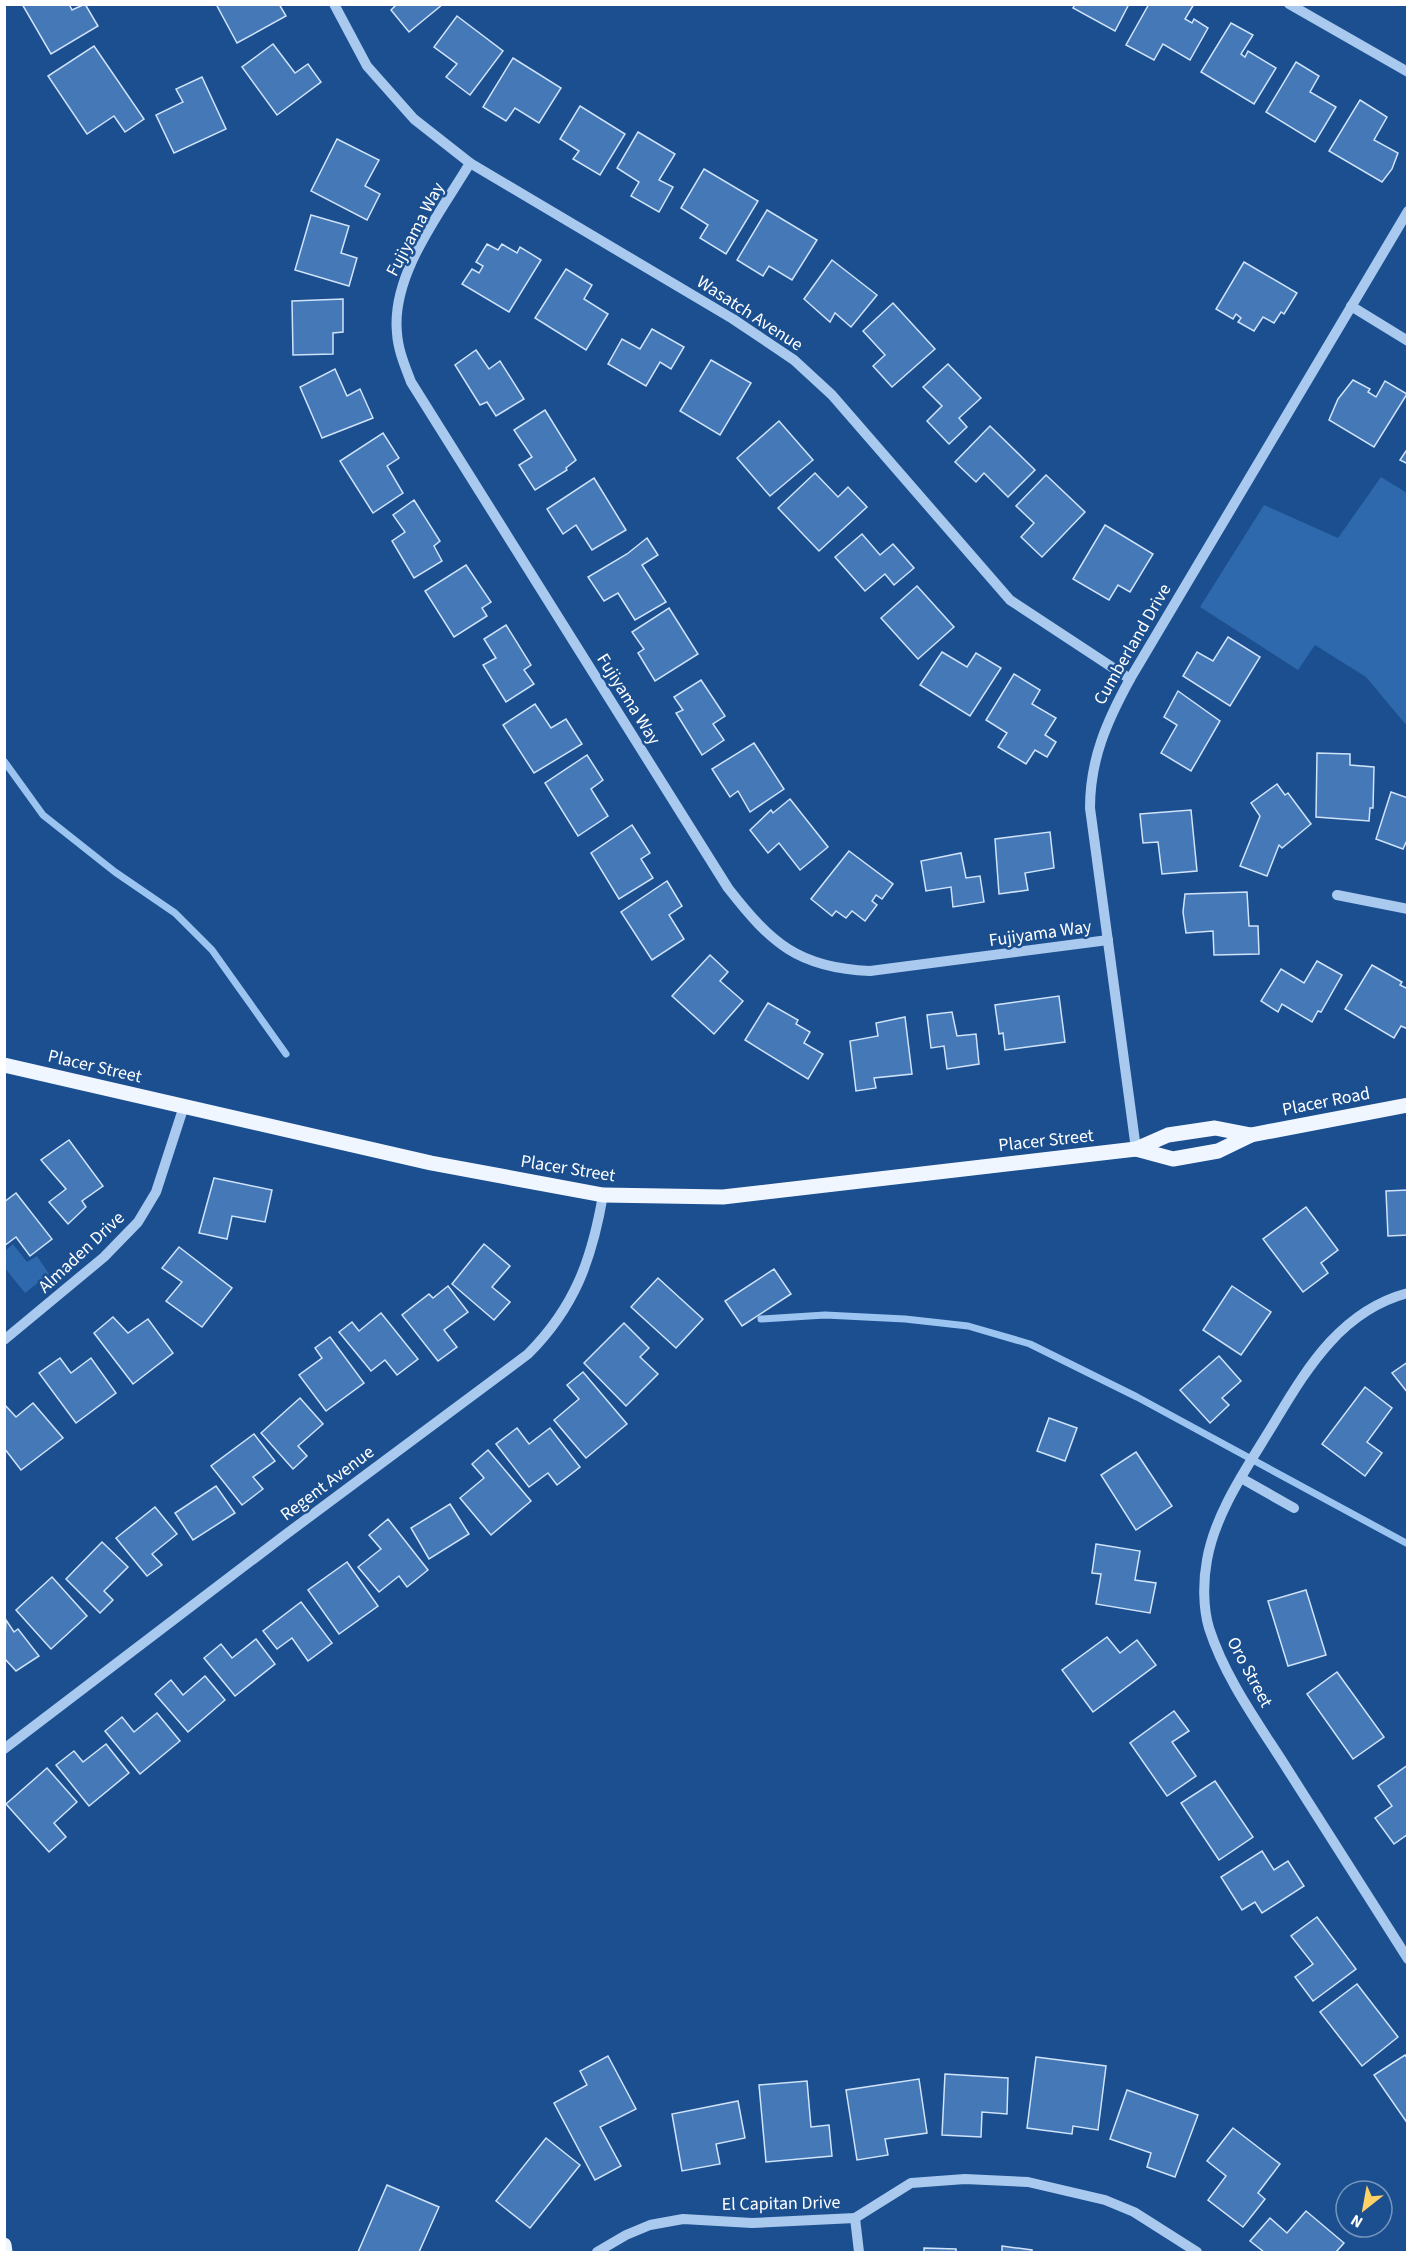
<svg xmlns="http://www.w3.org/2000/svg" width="1412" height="2257" viewBox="0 0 1412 2257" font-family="'Source Sans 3',sans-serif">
  <rect width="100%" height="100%" fill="#1b4f8f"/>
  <g fill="#2e69ad">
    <polygon points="1381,477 1407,493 1407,726 1366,677 1315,645 1298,670 1200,607 1264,505 1338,538"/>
    <polygon points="13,1244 27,1262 37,1256 49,1274 25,1293 5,1268 5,1251"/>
  </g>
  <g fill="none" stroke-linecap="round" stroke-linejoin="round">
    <g stroke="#9cc4f0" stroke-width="7">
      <polyline points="4,761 43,815 115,872 175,913 212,950 286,1054"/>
      <polyline points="761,1319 825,1315 905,1319 968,1326 1030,1344 1137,1397 1408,1544"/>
    </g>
  </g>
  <g fill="#4478b7" stroke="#cfe3fa" stroke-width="1.5">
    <polygon points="22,4 69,4 72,10 85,4 98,26 51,54"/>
    <polygon points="216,4 279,4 286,16 237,43"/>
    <polygon points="397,4 443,4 409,32 391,10"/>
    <polygon points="1075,4 1129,4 1115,31 1073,8"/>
    <polygon points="1149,4 1194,4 1185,19 1192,23 1194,19 1208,28 1190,60 1163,44 1154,60 1126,45"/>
    <polygon points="457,16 503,51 470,95 446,77 457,64 434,47"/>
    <polygon points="1231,23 1253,35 1241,54 1245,57 1248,51 1276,68 1254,104 1201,72"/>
    <polygon points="273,44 295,73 308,64 321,82 277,115 242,67"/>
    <polygon points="94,46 144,119 125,132 114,116 87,134 48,76"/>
    <polygon points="513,58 561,88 539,123 515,108 506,121 483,107"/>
    <polygon points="1296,62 1319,76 1310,92 1336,107 1315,142 1266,112"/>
    <polygon points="202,77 226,129 174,153 156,115 183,102 176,89"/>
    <polygon points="1360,100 1387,117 1374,140 1398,153 1392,169 1382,182 1329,151"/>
    <polygon points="580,106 625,134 600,175 573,159 579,151 560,139"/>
    <polygon points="638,132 675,154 659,180 673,187 659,212 631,196 639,182 617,168"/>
    <polygon points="337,139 379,160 365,186 380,194 367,220 311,191"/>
    <polygon points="704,169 758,201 726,254 700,238 708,225 681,208"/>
    <polygon points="767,210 817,240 792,280 769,266 763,276 737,260"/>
    <polygon points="311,215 349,226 341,253 357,258 349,286 295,270"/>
    <polygon points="487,244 498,250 502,244 517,253 520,247 541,260 509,312 462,284 472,269 479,273 483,266 476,262"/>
    <polygon points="832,260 877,295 851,327 835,313 830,322 804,299"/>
    <polygon points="1244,262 1297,293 1284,314 1281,312 1274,323 1263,317 1254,331 1238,322 1241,318 1236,314 1233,319 1216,309"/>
    <polygon points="566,269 592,285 584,299 608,314 586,350 535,318"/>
    <polygon points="343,299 343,332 333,333 333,354 293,355 292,301"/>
    <polygon points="893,303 935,349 892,387 873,366 885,355 863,331"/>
    <polygon points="652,329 684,347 671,369 660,362 646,386 608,364 622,339 640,349"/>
    <polygon points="476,350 489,369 500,361 524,399 496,416 487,402 480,405 455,365"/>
    <polygon points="711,360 751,383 720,435 680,411"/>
    <polygon points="948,364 981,398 959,418 967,427 949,444 927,421 942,406 923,387"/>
    <polygon points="335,369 347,396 360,389 373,418 322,438 300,387"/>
    <polygon points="1353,380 1370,389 1368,392 1376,397 1385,381 1407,394 1374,447 1329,420 1338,399"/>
    <polygon points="545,410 576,460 566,468 567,470 535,490 519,465 532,457 514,430"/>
    <polygon points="779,421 813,460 770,496 737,458"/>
    <polygon points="990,426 1035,470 1008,497 984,473 976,482 955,462"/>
    <polygon points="383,433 399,458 387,466 403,493 373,513 340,461"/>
    <polygon points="1408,448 1408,464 1400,460"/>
    <polygon points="815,473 838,497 848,487 867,507 819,551 778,508"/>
    <polygon points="1046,475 1085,512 1042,557 1021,537 1034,523 1016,506"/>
    <polygon points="594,478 626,530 592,550 576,525 563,534 547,509"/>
    <polygon points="414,500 440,541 434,546 442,561 414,578 392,541 405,532 393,515"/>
    <polygon points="1105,525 1153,554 1130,592 1118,585 1109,600 1073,579"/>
    <polygon points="862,534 880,555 893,544 914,568 894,585 885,574 865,591 835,557"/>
    <polygon points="647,538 658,555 642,565 666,602 635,620 618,593 604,601 588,577 627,554"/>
    <polygon points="466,565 491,602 482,608 487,616 454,637 425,591"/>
    <polygon points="917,586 954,627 918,659 881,618"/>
    <polygon points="669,608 698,654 655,681 638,653 644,649 632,632"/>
    <polygon points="506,625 531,665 524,670 534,684 506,702 483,665 496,658 484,639"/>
    <polygon points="1228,637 1260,657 1230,706 1183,676 1197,652 1213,661"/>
    <polygon points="942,652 967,667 976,653 1001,668 970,716 920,685"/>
    <polygon points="1014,674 1040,690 1032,704 1056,718 1045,735 1056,742 1047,757 1035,750 1026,764 998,747 1007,733 986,720"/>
    <polygon points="701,680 725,716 713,724 724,740 702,755 676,713 683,710 674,697"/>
    <polygon points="1178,691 1220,721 1191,771 1161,753 1177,725 1164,717"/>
    <polygon points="535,704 551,728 566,719 582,744 534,773 503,725"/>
    <polygon points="754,743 784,789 750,812 738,791 730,797 712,769"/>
    <polygon points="1317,753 1350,754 1350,765 1374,767 1373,808 1370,808 1369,821 1316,817"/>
    <polygon points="587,755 603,780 591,789 608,816 578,836 545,783"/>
    <polygon points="1277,784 1285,795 1288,793 1311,824 1282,848 1279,845 1267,876 1240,866 1260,816 1251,803"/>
    <polygon points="1391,792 1408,798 1408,838 1403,849 1376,839"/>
    <polygon points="790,799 828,847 800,870 779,843 768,853 750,830 771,810 773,813"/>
    <polygon points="1191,810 1197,871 1162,874 1158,842 1143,843 1140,814"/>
    <polygon points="632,825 650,853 641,859 653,878 619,899 591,853"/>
    <polygon points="1050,832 1054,868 1025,873 1028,890 999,894 995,839"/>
    <polygon points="849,851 893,884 882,899 876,895 872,901 877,905 865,921 852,911 846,918 836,911 832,916 811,899"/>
    <polygon points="961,853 966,878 980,876 984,902 953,907 951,887 926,891 921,861"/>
    <polygon points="667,881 682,906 669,915 684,939 652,960 621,912"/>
    <polygon points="1247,892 1249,926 1258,926 1259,954 1214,955 1213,931 1186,933 1183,912 1185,894"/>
    <polygon points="710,955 728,972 720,981 743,1001 714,1034 672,996"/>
    <polygon points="1317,961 1342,975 1321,1012 1318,1011 1312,1022 1282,1004 1278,1012 1261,1001 1281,969 1304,983"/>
    <polygon points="1372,965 1402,982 1400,985 1408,989 1408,1029 1401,1026 1394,1038 1345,1009"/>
    <polygon points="1059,996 1065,1042 1005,1050 1003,1033 999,1034 995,1005"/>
    <polygon points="768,1003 798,1020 796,1024 810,1032 804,1043 823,1054 808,1079 745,1040"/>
    <polygon points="952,1012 957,1036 976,1034 979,1064 947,1069 944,1046 931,1048 927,1015"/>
    <polygon points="905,1017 912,1074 874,1078 876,1088 856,1091 850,1041 878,1036 876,1023"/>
    <polygon points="69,1140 103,1186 82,1201 86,1207 68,1224 49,1202 66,1189 41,1160"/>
    <polygon points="214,1178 272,1190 265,1222 232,1216 227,1239 199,1233"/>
    <polygon points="1408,1190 1408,1235 1388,1236 1386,1191"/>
    <polygon points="16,1193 52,1239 30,1256 16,1237 4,1246 4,1202"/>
    <polygon points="1306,1207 1338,1250 1321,1263 1328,1273 1303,1292 1263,1239"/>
    <polygon points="484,1244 510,1266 492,1287 510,1302 494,1320 452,1284"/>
    <polygon points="179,1247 232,1288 202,1327 166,1301 182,1282 162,1268"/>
    <polygon points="774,1269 791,1294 742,1326 725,1301"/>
    <polygon points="658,1278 703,1319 676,1348 631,1307"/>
    <polygon points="448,1286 468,1312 444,1330 457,1347 438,1361 402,1315 429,1294 433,1298"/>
    <polygon points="1232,1286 1271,1312 1241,1355 1203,1330"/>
    <polygon points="381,1313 418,1359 397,1375 385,1360 371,1371 339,1332 352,1322 359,1331"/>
    <polygon points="113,1317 128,1333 148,1319 173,1353 133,1384 94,1333"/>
    <polygon points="624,1323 649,1348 640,1357 658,1374 626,1406 584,1363"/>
    <polygon points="330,1337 364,1383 326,1411 299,1375 322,1358 315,1348"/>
    <polygon points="1219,1356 1241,1381 1222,1398 1229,1405 1210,1423 1180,1390"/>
    <polygon points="60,1358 71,1373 91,1358 116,1393 76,1423 39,1373"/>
    <polygon points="1408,1362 1408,1393 1392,1373"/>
    <polygon points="583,1372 627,1424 586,1458 554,1420 579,1399 567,1385"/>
    <polygon points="1365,1387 1392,1408 1367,1442 1382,1453 1365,1476 1322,1444"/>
    <polygon points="300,1398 323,1424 298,1446 307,1456 293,1469 261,1433"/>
    <polygon points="33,1403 63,1438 21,1470 4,1448 4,1404 16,1417"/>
    <polygon points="1049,1418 1077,1428 1065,1461 1037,1451"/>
    <polygon points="517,1428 529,1444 550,1428 580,1467 557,1485 548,1473 529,1487 496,1444"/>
    <polygon points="254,1434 275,1461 253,1477 263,1489 242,1505 211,1466"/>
    <polygon points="488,1450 531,1501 491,1535 460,1498 484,1478 472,1464"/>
    <polygon points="1136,1452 1172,1506 1136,1530 1101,1475"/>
    <polygon points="216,1486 235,1513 193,1540 175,1513"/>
    <polygon points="450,1504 469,1534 429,1559 411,1528"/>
    <polygon points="155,1507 177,1534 152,1554 162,1565 147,1576 116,1538"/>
    <polygon points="388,1519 428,1570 407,1587 399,1576 379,1592 358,1567 381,1549 369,1535"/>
    <polygon points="102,1542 128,1567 104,1591 113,1600 100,1613 66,1579"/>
    <polygon points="1096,1544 1140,1551 1135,1580 1156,1583 1150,1613 1096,1604 1101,1574 1092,1573"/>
    <polygon points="347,1562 378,1606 339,1634 308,1590"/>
    <polygon points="52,1577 87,1616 51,1649 16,1610"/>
    <polygon points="1306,1590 1326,1655 1288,1666 1268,1601"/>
    <polygon points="301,1602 332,1643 308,1661 292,1638 277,1649 263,1631"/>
    <polygon points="6,1620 14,1632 18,1629 39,1656 16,1671 4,1658"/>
    <polygon points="1107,1637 1120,1653 1137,1640 1156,1665 1093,1712 1062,1670"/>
    <polygon points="256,1639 275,1664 235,1696 204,1658 221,1644 232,1658"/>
    <polygon points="1337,1672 1384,1737 1353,1759 1307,1694"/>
    <polygon points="205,1676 225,1700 188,1732 155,1694 171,1680 183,1695"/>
    <polygon points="1174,1711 1189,1731 1172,1742 1196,1776 1167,1796 1130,1743"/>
    <polygon points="157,1713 180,1741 140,1774 105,1731 122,1717 134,1732"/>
    <polygon points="106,1744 129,1773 89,1806 56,1765 74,1751 83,1762"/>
    <polygon points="1408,1765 1408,1834 1394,1844 1375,1818 1392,1806 1378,1786"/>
    <polygon points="47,1768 77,1802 54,1823 66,1837 49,1852 6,1804"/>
    <polygon points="1215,1781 1253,1837 1219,1860 1181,1803"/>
    <polygon points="1262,1851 1274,1870 1288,1861 1304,1886 1262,1913 1255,1902 1242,1910 1221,1877"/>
    <polygon points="1317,1917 1356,1969 1313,2001 1295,1977 1313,1964 1291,1936"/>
    <polygon points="1357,1984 1398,2037 1362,2066 1320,2012"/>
    <polygon points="1405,2055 1408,2059 1408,2124 1374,2075"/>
    <polygon points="608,2056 636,2109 600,2127 621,2166 595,2180 554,2103 587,2085 580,2071"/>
    <polygon points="1036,2057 1106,2066 1098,2130 1073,2126 1072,2134 1027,2128"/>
    <polygon points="945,2074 1008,2078 1007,2114 982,2112 981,2137 942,2135"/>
    <polygon points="919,2079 927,2133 885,2139 888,2155 857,2160 846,2090"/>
    <polygon points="807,2081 811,2127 829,2125 832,2156 766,2162 759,2085"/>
    <polygon points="1127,2090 1198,2115 1175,2177 1147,2167 1151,2153 1110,2139"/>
    <polygon points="738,2101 745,2138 716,2144 720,2164 682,2171 672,2114"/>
    <polygon points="1233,2128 1280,2164 1258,2193 1265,2199 1243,2227 1208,2200 1226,2176 1207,2161"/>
    <polygon points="546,2138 580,2165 530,2228 496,2201"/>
    <polygon points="387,2185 439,2207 419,2252 358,2252"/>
    <polygon points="1306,2211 1344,2243 1336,2252 1264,2252 1250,2241 1270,2218 1287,2233"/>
    <polygon points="1002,2246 1032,2250 1032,2252 1002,2252"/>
    <polygon points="924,2248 956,2249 956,2252 924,2252"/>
  </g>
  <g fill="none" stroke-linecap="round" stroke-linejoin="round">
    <g stroke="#a9c9ee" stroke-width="10">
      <polyline points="334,4 367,66 414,119 470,163 733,319 794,360 832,395 1010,600 1130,679"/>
      <polyline points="1289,4 1408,72"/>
      <path d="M470,163C441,212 391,274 397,333C398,350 405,366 411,382L728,888C771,943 798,968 870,971L1108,940"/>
      <polyline points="1351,306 1408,341"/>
      <polyline points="1337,895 1408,909"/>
      <path d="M1136,1149L1090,808C1090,759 1107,721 1130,679L1408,211"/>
      <path d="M1408,1293C1343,1310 1309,1365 1277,1418C1251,1462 1216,1509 1207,1560C1203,1581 1203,1608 1209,1628C1225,1678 1258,1723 1286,1767C1326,1831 1367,1895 1408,1959"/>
      <polyline points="4,1340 104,1257 138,1222 156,1192 184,1106"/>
      <polyline points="1241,1478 1294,1508"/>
      <path d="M4,1749L285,1535L528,1354C575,1307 592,1259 603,1195"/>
      <polyline points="855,2218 859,2252"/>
      <polyline points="597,2252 626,2235 650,2225 683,2219 752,2223 855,2218 911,2183 965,2179 1028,2182 1105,2200 1134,2212 1197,2252"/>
    </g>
    <g stroke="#f0f6ff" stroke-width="15">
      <polyline points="4,1065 431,1163 603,1195 723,1197 1136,1149 1168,1135 1215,1128 1251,1135"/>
      <polyline points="1136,1149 1173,1159 1218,1151 1251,1135 1408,1105"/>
      <polyline points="4,2245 5,2252"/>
    </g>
  </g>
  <g text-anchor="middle" stroke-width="5" stroke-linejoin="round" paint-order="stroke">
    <g font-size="18" fill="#fff" stroke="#1b4f8f">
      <text transform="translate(415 229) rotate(-62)" y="6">Fujiyama Way</text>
      <text transform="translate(750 313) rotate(33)" y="6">Wasatch Avenue</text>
      <text transform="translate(1132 644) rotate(-60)" y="6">Cumberland Drive</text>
      <text transform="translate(629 699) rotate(58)" y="6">Fujiyama Way</text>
      <text transform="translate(1040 933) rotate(-8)" y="6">Fujiyama Way</text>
      <text transform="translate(95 1066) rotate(13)" y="6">Placer Street</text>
      <text transform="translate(1326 1101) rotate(-11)" y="6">Placer Road</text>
      <text transform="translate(1046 1140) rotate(-6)" y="6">Placer Street</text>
      <text transform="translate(568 1168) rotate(9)" y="6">Placer Street</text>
      <text transform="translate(81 1252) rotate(-43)" y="6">Almaden Drive</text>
      <text transform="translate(327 1483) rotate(-37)" y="6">Regent Avenue</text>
      <text transform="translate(1250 1672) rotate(62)" y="6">Oro Street</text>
      <text transform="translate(781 2203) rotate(-1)" y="6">El Capitan Drive</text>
    </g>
  </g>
  <rect width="1412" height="2257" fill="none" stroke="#ffffff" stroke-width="12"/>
  <g transform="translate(1364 2209) rotate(211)"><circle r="28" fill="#1b4f8f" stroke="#7695bc" stroke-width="1.5"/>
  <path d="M0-4.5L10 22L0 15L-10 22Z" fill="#ffd166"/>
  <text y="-9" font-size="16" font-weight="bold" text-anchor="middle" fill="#ffffff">N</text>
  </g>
</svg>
